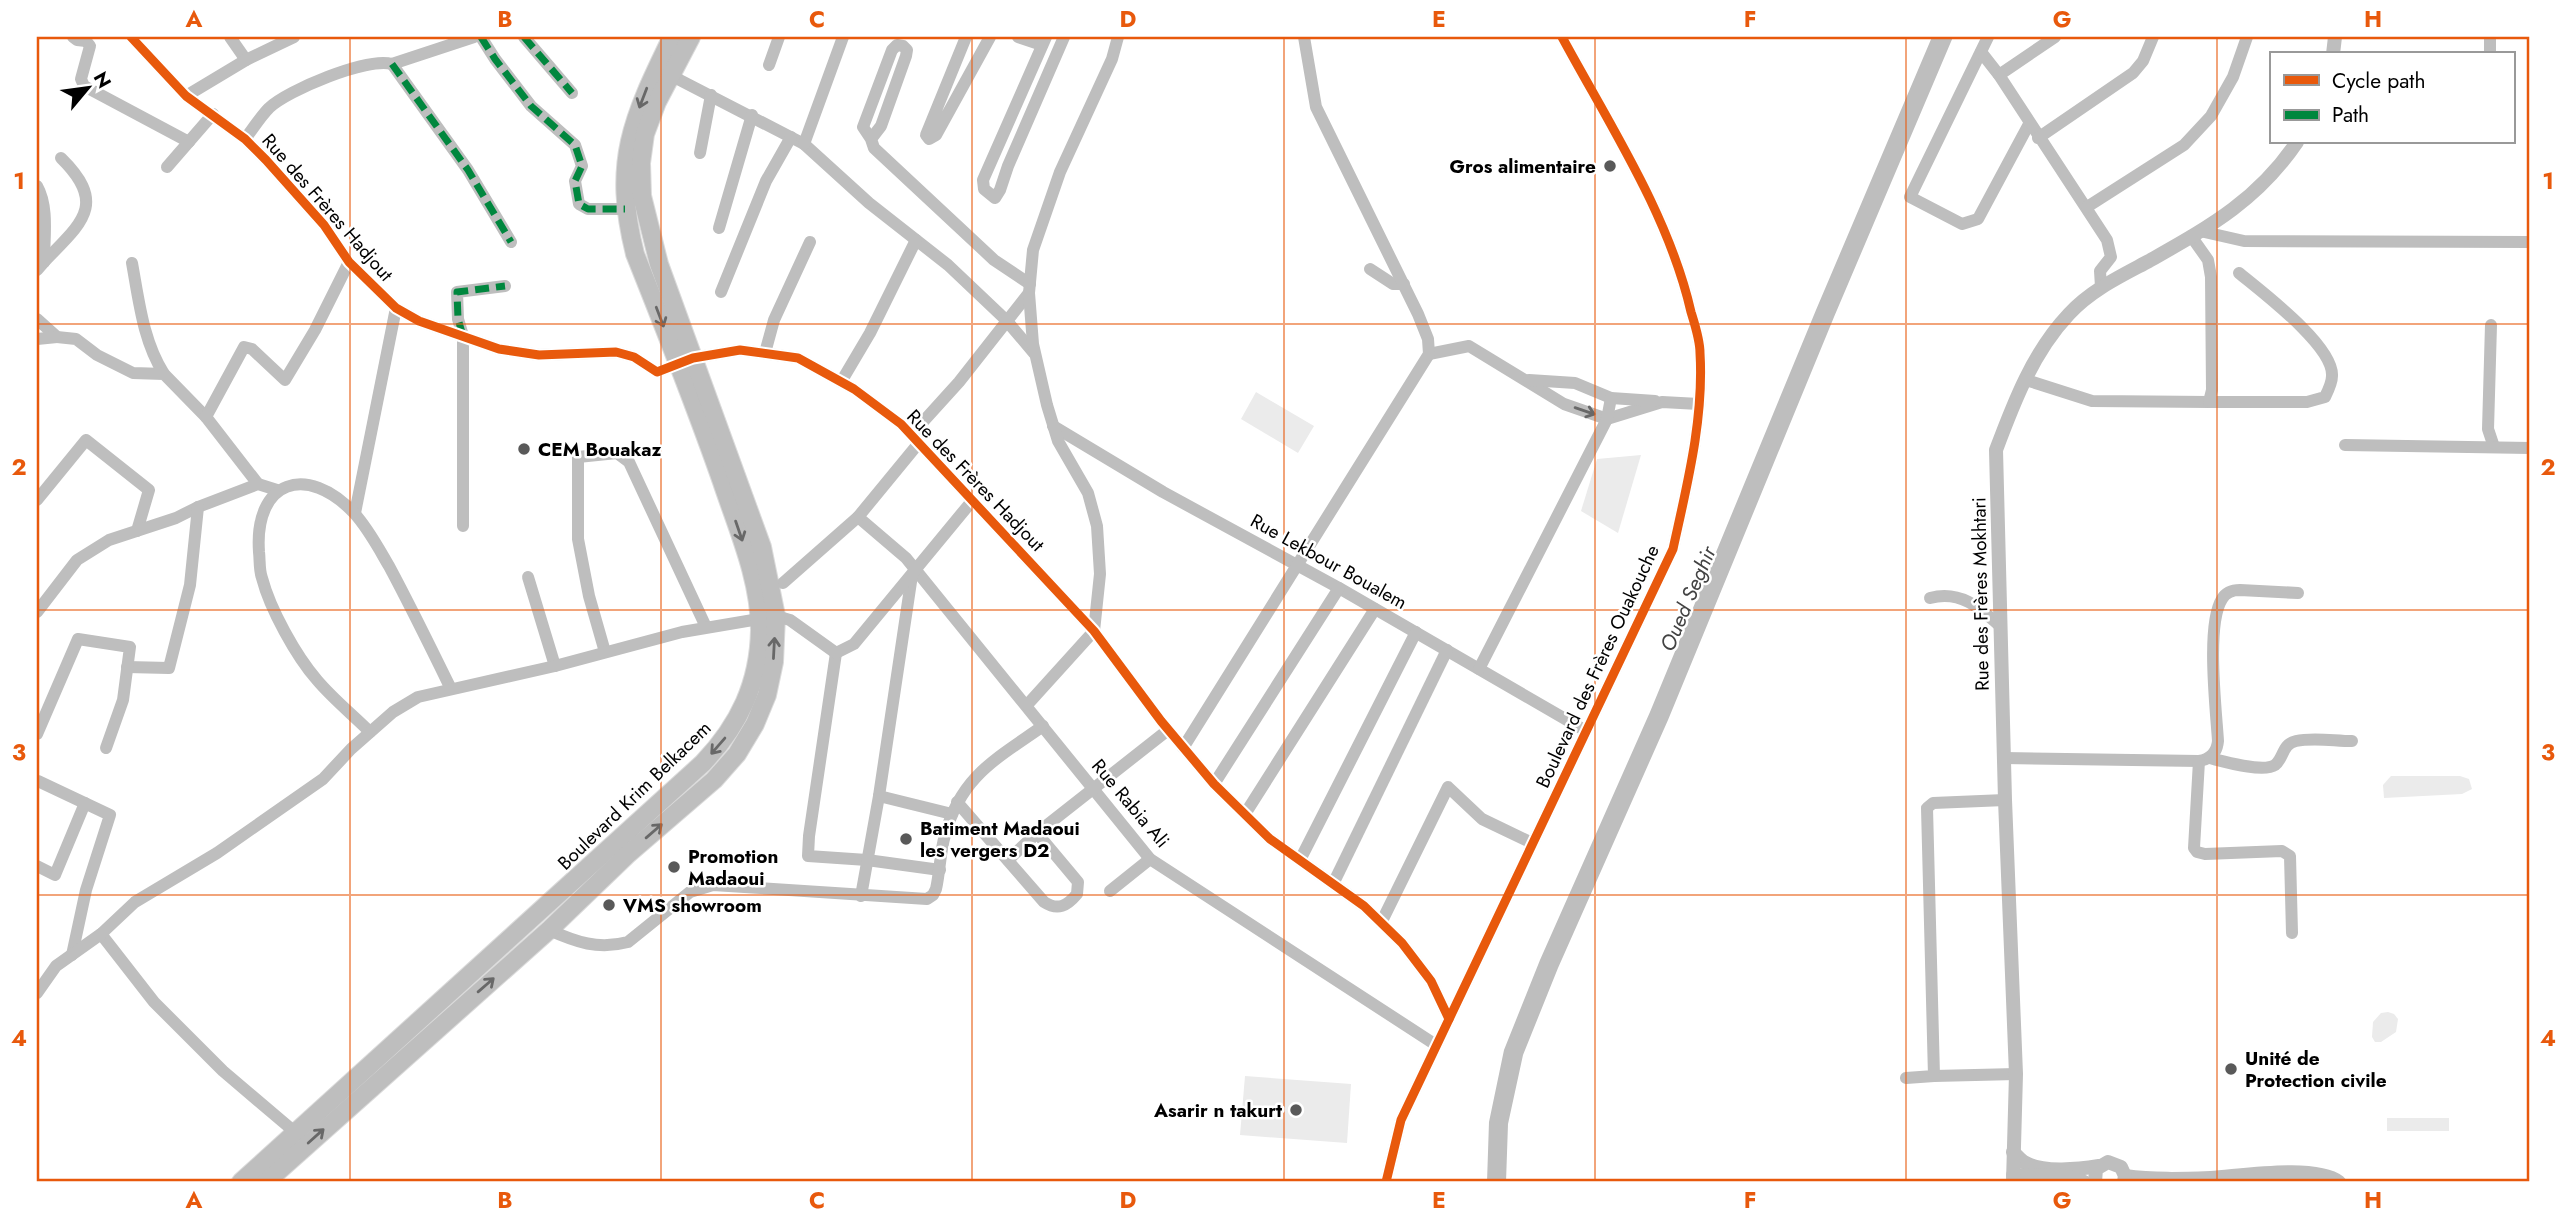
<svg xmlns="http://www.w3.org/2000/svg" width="2567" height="1219" viewBox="0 0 2567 1219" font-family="Jost,sans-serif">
  <rect width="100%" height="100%" fill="#fff"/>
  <g fill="#ebebeb">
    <polygon points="1256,392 1314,426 1298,453 1241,419"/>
    <polygon points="1641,455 1618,533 1581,511 1597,459"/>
    <polygon points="2391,776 2460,776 2469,779 2472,789 2462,794 2384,798 2383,785"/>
    <polygon points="2388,1012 2394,1014 2398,1019 2396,1032 2381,1042 2375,1042 2372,1037 2373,1022 2381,1013"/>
    <polygon points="1245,1076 1351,1084 1347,1143 1240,1135"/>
    <rect x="2387" y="1118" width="62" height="13"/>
  </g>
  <polygon fill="#bebebe" points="1932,37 1953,37 1834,317 1668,720 1558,968 1523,1055 1508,1124 1506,1182 1487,1182 1489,1122 1504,1050 1540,960 1650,712 1816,310"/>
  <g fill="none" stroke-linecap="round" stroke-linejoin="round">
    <defs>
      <g id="primary">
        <path d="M241,1182L703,763C739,725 759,684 760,630C760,579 738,530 722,482C695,405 665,329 635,254C612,162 632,119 672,37"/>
        <polyline points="266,1182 549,930 627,855 714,780 737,754 755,724 767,695 774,662 776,616 762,547 659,264 642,196 641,163 645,134 657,102 691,37"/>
      </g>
    </defs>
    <use href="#primary" stroke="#dbdbdb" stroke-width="20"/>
    <g stroke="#bebebe" stroke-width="12">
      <polyline points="73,37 77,40 86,41 90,46 81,79 84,86 189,142"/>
      <polyline points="131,37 186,96 245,139 266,160 324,225 349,262 396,308 419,321 499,349 539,355 616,352 634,357 657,372 693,358 740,350 798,358 854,389 901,424 1094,631 1161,721 1214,784 1270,839 1364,906 1402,943 1431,981 1449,1019"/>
      <polyline points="230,37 246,60"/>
      <polyline points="481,37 495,59 531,106 575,145 582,166 575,181 579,204 588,209 625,209"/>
      <polyline points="524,37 572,93"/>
      <polyline points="966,37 926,135 929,139 936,135 990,37"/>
      <polyline points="1018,37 1042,45"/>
      <polyline points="1046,37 983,180 984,189 995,198 1000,190 1008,166 1064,37"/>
      <polyline points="1988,37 1910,197 1962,224 1978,219 2029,124"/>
      <polyline points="1981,52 1999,75 2107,240 2111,257 2100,271 2101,287"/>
      <polyline points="2490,54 2490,37"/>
      <polyline points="392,64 468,170 511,242"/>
      <polyline points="769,65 779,37"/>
      <polyline points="670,75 804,144 869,203 948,265 1006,320 1034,353"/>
      <polyline points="1999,75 2055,37"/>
      <polyline points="186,96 246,60 294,37"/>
      <polyline points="2038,138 2133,73 2143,61 2153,37"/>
      <path d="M245,139C253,129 260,117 269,108C288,90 367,57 392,64L474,37"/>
      <polyline points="871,139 881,126 906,56 907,50 903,46 897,45 892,50 863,127 871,139 874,148 994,260 1030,284"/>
      <polyline points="804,144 843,37"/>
      <polyline points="700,153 711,95"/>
      <polyline points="167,167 213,114"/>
      <path d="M37,186C49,207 44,238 44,262L37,270"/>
      <polyline points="2087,207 2184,145 2211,116 2233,77 2247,37"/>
      <polyline points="719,228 752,115"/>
      <polyline points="2200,231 2244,241 2530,242"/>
      <path d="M44,262C80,224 109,205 61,158"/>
      <path d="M132,263C139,301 143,341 164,374"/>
      <polyline points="1370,269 1393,284 1404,284"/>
      <polyline points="721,292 766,181 791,137"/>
      <polyline points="37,319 57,337 76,339 97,355 133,373 164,374 206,417 258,484"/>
      <polyline points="2491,325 2488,429 2494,447"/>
      <polyline points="37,339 57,337"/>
      <polyline points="765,353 774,320 810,242"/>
      <polyline points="1429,354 1469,346 1564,404 1607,419 1662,402 1699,404"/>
      <polyline points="1529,380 1575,383 1611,398 1655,401"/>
      <polyline points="2026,380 2092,401 2209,402 2212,390 2211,277 2208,260 2191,236"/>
      <polyline points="841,382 870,333 916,240"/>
      <path d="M2209,402H2307L2325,397C2328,391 2332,383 2332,376C2334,346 2262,292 2239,273"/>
      <polyline points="206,417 244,347 252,349 285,380 315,330 349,262"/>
      <polyline points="1053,426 1163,492 1339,588 1586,731"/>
      <polyline points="911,435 959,382 1029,293"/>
      <polyline points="2345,445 2530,448"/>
      <polyline points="37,500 86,440 149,490 137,531"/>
      <polyline points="355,513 396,308"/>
      <polyline points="858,517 906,558 1150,859 1436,1045"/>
      <polyline points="463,526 463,336 458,319 457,292 505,286"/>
      <polyline points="528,577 555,666"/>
      <polyline points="783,583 858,517 918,444"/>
      <path d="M1930,598C1960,590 1979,607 2000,626"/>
      <polyline points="37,612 77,560 109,540 176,518 198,507 258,484 277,490"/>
      <polyline points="605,652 589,596 578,539 578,457 617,453 629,462 706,627"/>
      <polyline points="836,653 809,836 808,856 867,860 940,870"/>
      <polyline points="127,667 169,668 190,585 198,507"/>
      <polyline points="1479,669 1607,419 1611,398"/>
      <polyline points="1027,705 1094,631 1100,574 1097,526 1088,493 1058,441 1047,405 1033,344 1029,293 1033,250 1060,172 1112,59 1118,37"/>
      <path d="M370,732C353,715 333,699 317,680C296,656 270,609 262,578C259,570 260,560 259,552C254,480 307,463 354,513C368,528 379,549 389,566C411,607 431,648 451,689"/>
      <polyline points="37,734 78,639 130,647 123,700 106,748"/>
      <polyline points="1183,748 1429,354 1428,339 1418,314 1316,107 1304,37"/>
      <path d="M2004,758L2199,761C2211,759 2217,752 2218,741C2216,709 2206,624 2222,599C2226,592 2232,590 2240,590L2298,593"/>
      <path d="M2209,758C2222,761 2263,773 2275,765C2284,758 2282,744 2296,741C2313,737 2335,741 2352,741"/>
      <polyline points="2199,761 2194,848 2197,852 2205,854 2282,851 2290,856 2292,933"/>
      <polyline points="38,781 110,815 86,890 72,955"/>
      <polyline points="1214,784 1339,588"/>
      <polyline points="879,796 952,814"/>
      <path d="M957,802L1044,902C1058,911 1067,906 1077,894L1078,882L1037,833"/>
      <polyline points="1245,814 1375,609"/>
      <polyline points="1008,860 1037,833 1168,730"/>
      <polyline points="1300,860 1416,632"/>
      <polyline points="37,866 55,875 85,803"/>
      <polyline points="1333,884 1447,650"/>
      <polyline points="1110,891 1150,859"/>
      <polyline points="861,896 879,796 912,575"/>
      <polyline points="1381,923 1448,787 1482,819 1532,843"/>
      <path d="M549,930C576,942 598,950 628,942L690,892L713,885L927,899L933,895L936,889C940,871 940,852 945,835C961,776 996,759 1043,726"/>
      <polyline points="101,934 154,1002 223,1071 296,1133"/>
      <polyline points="37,993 56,966 101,934 135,902 217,853 323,779 351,749 393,712 418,697 555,666 682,632 776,616 790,620 836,653 854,644 972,501"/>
      <polyline points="1934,1076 2016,1074"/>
      <polyline points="1906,1078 1934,1076 1927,808 1933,803 2005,800"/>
      <path d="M1386,1182L1401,1120L1673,549C1687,485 1704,419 1700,353C1700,340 1695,325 1691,312C1669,215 1609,124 1562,37"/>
    </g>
    <g stroke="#bebebe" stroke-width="14">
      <polyline points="2333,54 2335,37"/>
      <path d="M2013,1152C2017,1155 2021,1161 2026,1163C2043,1173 2080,1169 2099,1166"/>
      <polyline points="2013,1175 2065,1176 2084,1182"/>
      <path d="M2125,1176C2154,1180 2182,1179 2211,1178C2242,1176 2315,1164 2339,1182"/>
      <path d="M2013,1182L2016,1074L2005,800L1996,450C2014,402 2033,352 2069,314C2091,290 2121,276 2149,261C2209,227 2257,201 2297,142"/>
      <polyline points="2095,1182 2096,1169 2108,1162 2121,1167 2125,1176 2124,1182"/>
    </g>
    <use href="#primary" stroke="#bebebe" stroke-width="18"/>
    <g stroke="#00873e" stroke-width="7" stroke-dasharray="14 7" stroke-linecap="butt">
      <polyline points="481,37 495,59 531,106 575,145 582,166 575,181 579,204 588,209 625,209"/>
      <polyline points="524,37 572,93"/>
      <polyline points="392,64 468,170 511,242"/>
      <polyline points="463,336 458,319 457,292 505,286"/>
    </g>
    <defs>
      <g id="cycleway">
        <polyline points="131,37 186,96 245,139 266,160 324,225 349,262 396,308 419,321 499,349 539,355 616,352 634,357 657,372 693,358 740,350 798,358 854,389 901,424 1094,631 1161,721 1214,784 1270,839 1364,906 1402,943 1431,981 1449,1019"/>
        <path d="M1386,1182L1401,1120L1673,549C1687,485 1704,419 1700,353C1700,340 1695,325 1691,312C1669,215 1609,124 1562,37"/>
      </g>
    </defs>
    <use href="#cycleway" stroke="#fff" stroke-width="13"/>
    <use href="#cycleway" stroke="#e8590c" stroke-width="9"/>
  </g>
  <defs><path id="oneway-shaft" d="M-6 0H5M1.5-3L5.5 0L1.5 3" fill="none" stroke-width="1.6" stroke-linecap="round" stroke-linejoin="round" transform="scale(1.75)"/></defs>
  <g stroke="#686868">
    <use href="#oneway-shaft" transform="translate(643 98) rotate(111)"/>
    <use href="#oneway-shaft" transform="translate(660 317) rotate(69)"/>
    <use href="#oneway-shaft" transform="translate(1585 411) rotate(19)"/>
    <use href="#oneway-shaft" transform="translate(739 531) rotate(71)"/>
    <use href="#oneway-shaft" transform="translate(774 648) rotate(-87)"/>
    <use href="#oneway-shaft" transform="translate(718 746) rotate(131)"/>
    <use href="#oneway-shaft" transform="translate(654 831) rotate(-41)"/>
    <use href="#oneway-shaft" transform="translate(486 985) rotate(-41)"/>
    <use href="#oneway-shaft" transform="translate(316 1136) rotate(-42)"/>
  </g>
  <path fill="none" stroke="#e8590c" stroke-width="2" stroke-opacity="0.55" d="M350,37V1182M661,37V1182M972,37V1182M1284,37V1182M1595,37V1182M1906,37V1182M2217,37V1182M37,324H2530M37,610H2530M37,895H2530"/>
  <g fill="#595959" stroke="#fff" stroke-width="2.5">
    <circle cx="1610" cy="166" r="7"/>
    <circle cx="524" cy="449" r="7"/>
    <circle cx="906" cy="839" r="7"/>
    <circle cx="674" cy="867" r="7"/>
    <circle cx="609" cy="905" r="7"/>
    <circle cx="2231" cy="1069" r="7"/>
    <circle cx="1296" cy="1110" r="7"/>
  </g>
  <g text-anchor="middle" stroke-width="5" stroke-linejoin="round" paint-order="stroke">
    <g font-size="19" font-weight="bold" fill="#000" stroke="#fff" text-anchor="start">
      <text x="1596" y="173" text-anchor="end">Gros alimentaire</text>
      <text x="538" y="456">CEM Bouakaz</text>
      <text x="920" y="835">Batiment Madaoui<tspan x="920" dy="22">les vergers D2</tspan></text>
      <text x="688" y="863">Promotion<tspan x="688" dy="22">Madaoui</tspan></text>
      <text x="623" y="912">VMS showroom</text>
      <text x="2245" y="1065">Unité de<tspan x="2245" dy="22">Protection civile</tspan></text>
      <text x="1282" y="1117" text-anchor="end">Asarir n takurt</text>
    </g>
    <g font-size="19" fill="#000" stroke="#fff">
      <text transform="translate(328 207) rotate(49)" y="7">Rue des Frères Hadjout</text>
      <text transform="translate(976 480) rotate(46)" y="7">Rue des Frères Hadjout</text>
      <text transform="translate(1329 561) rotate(29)" y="7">Rue Lekbour Boualem</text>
      <text transform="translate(1980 594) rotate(-91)" y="7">Rue des Frères Mokhtari</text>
      <text transform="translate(1597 666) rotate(-65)" y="7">Boulevard des Frères Ouakouche</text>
      <text transform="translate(634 795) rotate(-44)" y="7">Boulevard Krim Belkacem</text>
      <text transform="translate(1131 803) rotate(50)" y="7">Rue Rabia Ali</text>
    </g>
    <g font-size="21" font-style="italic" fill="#434343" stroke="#fff">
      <text transform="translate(1688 599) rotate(-67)" y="7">Oued Seghir</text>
    </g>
  </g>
  <rect width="2567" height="1219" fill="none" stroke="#ffffff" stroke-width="77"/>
  <rect x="2270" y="52" width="245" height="91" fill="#ffffff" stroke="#999999" stroke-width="2"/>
  <rect x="2284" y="75" width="35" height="10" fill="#e8590c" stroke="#999999" stroke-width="2"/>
  <text x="2332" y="88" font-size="21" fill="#000000">Cycle path</text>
  <rect x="2284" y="110" width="35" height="10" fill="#00873e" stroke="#999999" stroke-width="2"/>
  <text x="2332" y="122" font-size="21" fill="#000000">Path</text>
  <g transform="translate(88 88) rotate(61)" stroke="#ffffff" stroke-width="5" paint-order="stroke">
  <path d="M0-5L12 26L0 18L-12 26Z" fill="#000000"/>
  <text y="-10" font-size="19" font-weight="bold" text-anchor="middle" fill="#000000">N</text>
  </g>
  <rect x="38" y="38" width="2490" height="1142" fill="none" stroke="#e8590c" stroke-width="2.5"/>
  <g font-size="23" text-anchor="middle" font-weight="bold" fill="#e8590c">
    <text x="194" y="27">A</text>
    <text x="505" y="27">B</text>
    <text x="817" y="27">C</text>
    <text x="1128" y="27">D</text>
    <text x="1439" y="27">E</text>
    <text x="1750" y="27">F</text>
    <text x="2062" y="27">G</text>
    <text x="2373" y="27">H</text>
    <text x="19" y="189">1</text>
    <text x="2548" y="189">1</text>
    <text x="19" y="475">2</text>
    <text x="2548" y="475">2</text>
    <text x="19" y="760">3</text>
    <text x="2548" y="760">3</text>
    <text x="19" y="1046">4</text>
    <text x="2548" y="1046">4</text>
    <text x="194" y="1208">A</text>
    <text x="505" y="1208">B</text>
    <text x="817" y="1208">C</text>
    <text x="1128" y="1208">D</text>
    <text x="1439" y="1208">E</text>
    <text x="1750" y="1208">F</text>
    <text x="2062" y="1208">G</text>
    <text x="2373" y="1208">H</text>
  </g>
</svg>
